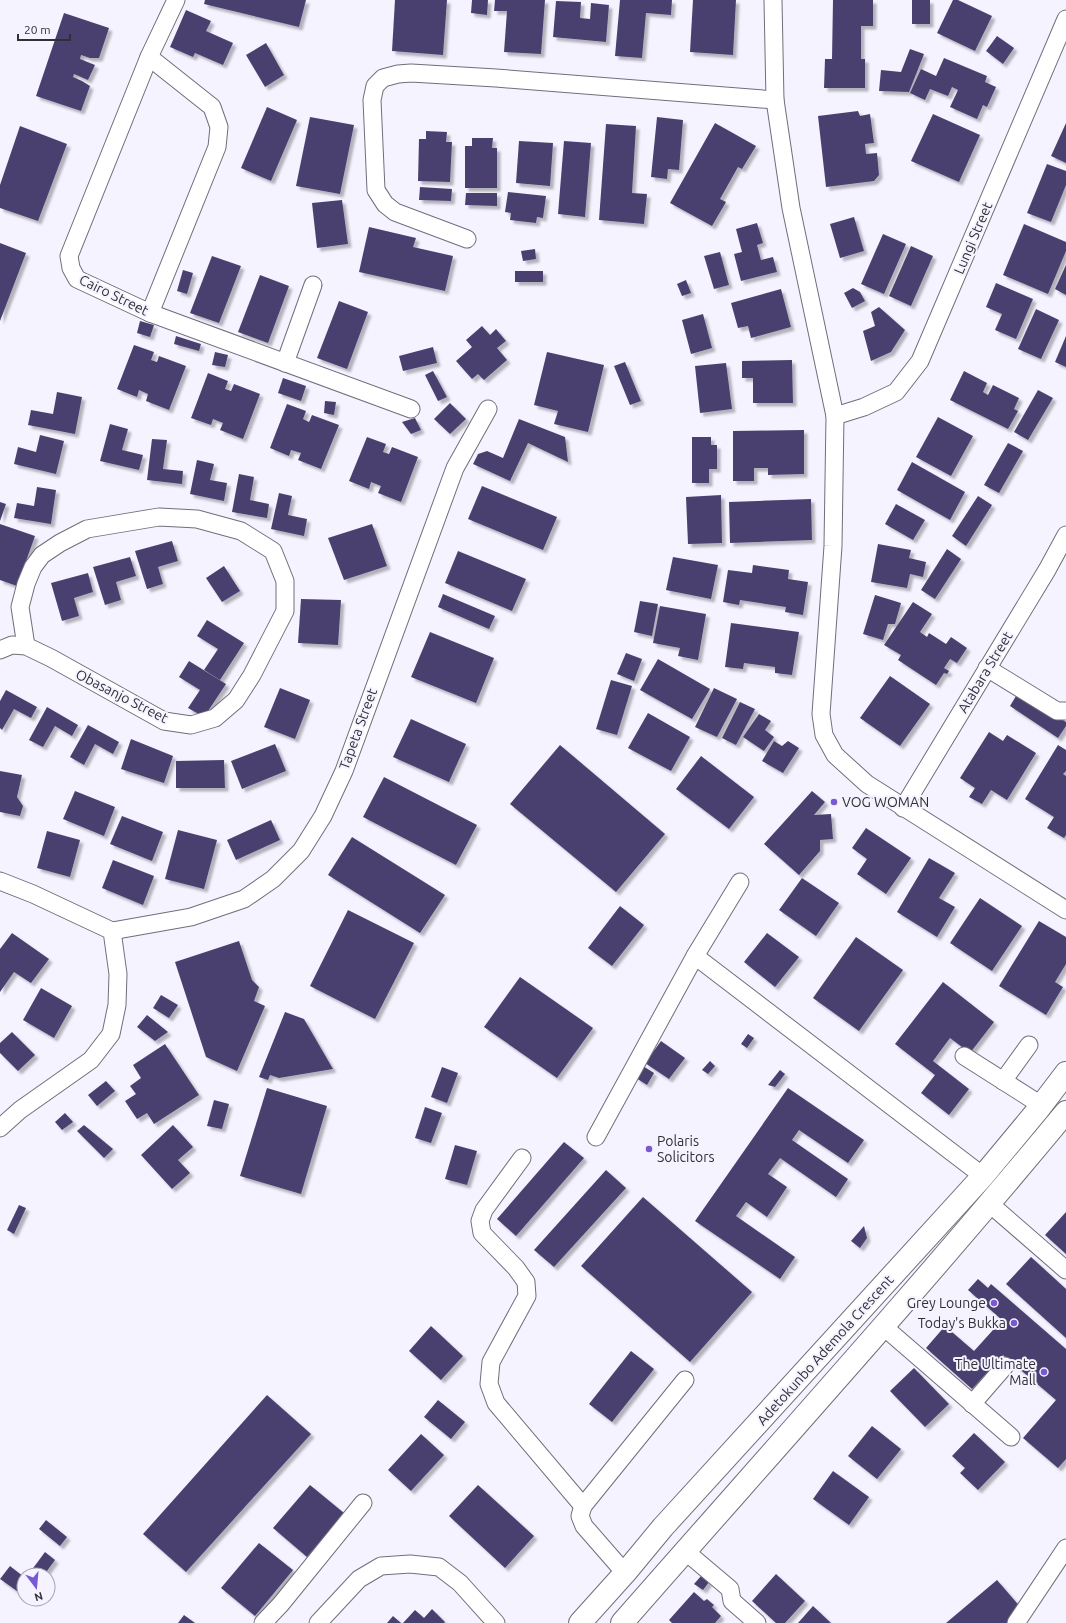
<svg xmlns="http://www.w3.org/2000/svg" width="1066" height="1623" viewBox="0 0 1066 1623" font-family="Ubuntu,sans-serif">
  <defs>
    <filter id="shadow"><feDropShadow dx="3.5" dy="3.5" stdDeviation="1" flood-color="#0004"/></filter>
  </defs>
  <rect width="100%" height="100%" fill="#f4f3ff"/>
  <g fill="#4a4170" filter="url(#shadow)">
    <polygon points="205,0 306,0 299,27 204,4"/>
    <polygon points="395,0 447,0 443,55 392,51"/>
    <polygon points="472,0 488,0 487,15 471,13"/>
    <polygon points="495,0 545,0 541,54 504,52 507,11 494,11"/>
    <polygon points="620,0 672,0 671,15 646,13 642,58 615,56"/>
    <polygon points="693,0 736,0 733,55 690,52"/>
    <polygon points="833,0 873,0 873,26 861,26 861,59 865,59 865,88 824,88 825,59 832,59"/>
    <rect x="912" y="0" width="18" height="24"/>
    <polygon points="953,0 958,0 992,16 975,51 937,33"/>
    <polygon points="556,1 581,2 580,18 590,19 591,3 609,5 606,42 553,37"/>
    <polygon points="186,10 211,21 206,31 233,43 223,65 195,53 193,57 170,47"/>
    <polygon points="64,13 109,28 99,58 90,58 81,55 80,59 95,65 88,80 74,74 73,77 82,81 90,86 81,111 36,96"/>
    <polygon points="997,36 1014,48 1003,64 986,51"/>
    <polygon points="266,43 284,75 265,87 246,55"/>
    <polygon points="910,49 924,54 909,92 879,91 881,70 901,72"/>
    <polygon points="944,58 987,76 985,82 996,87 987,107 983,105 977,119 950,107 958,90 952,87 948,96 930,89 925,100 910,93 921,69 936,76"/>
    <polygon points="267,107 297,120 271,181 241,168"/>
    <polygon points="858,111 860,116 870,114 874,143 865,144 866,154 877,153 879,175 874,181 826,187 818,116"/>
    <polygon points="933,114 980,135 959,182 911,161"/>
    <polygon points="310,117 354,125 340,194 296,186"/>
    <polygon points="657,117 683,120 679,170 668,169 667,179 651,177"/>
    <polygon points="715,123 756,146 742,169 738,167 720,199 726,202 712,226 670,203"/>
    <polygon points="1066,123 1066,163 1051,156"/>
    <polygon points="606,124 636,126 632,193 647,194 644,224 599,220"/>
    <polygon points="20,126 67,144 38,221 0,208 0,185"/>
    <polygon points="426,131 447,132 446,142 452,142 450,182 418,181 419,139 426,139"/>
    <polygon points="472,138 493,138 492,148 497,148 497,188 465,188 465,146 472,146"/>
    <polygon points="519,141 553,143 550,186 516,183"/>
    <polygon points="564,141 591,143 585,217 558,214"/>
    <polygon points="1047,164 1066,171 1066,185 1051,222 1027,213"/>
    <polygon points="420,187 452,189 451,201 419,200"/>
    <polygon points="508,192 546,196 543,218 537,217 536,223 510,220 511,213 505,212"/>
    <polygon points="466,193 497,193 497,206 465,205"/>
    <polygon points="342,200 348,244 317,248 312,203"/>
    <polygon points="854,217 864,251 840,258 830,224"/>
    <polygon points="757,223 763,243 757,245 761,260 773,257 777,272 741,281 734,254 742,252 736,229"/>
    <polygon points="1024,224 1066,242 1066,251 1048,294 1003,275"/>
    <polygon points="369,227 416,238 413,247 453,256 445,291 359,272"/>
    <polygon points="883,234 906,244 884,294 861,284"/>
    <polygon points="0,243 26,253 0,321"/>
    <polygon points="911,246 933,256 911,306 889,296"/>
    <polygon points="535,249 536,259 523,261 521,251"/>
    <polygon points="720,252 729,285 714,289 704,256"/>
    <polygon points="212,256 241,266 219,323 190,313"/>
    <polygon points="1066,265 1066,295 1055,289"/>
    <polygon points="183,270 193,273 187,294 177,291"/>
    <rect x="515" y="271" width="28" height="11"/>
    <polygon points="260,275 289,286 268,343 238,332"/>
    <polygon points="686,280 691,293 682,296 677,284"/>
    <polygon points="996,283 1033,299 1016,339 995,330 1002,314 986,307"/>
    <polygon points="853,288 860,292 865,301 852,308 844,293"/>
    <polygon points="781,289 791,327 751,338 748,326 738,328 731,303"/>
    <polygon points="339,301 368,312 347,369 317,358"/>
    <polygon points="879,307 905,330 891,352 871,361 863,331 875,326 871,312"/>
    <polygon points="1036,309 1059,320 1041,359 1018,349"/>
    <polygon points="703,314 712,348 691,354 682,320"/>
    <polygon points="140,321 154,325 150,337 137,333"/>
    <polygon points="482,326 490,335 496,329 506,341 497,348 507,360 484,380 478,374 472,379 456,361 472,347 466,340"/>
    <polygon points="176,336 201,344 199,351 174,344"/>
    <polygon points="1066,336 1066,367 1055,362"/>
    <polygon points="134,345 154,352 151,360 157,362 159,356 186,366 169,410 146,401 148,394 139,390 137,397 117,389"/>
    <polygon points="433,347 437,363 403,371 399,356"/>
    <polygon points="215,352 228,355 225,367 212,365"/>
    <polygon points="547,352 604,365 588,432 554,424 558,411 534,405"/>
    <polygon points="792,360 793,403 753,403 753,378 742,378 742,361"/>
    <polygon points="625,362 641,401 630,405 614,366"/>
    <polygon points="726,363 732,409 700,413 695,366"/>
    <polygon points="433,371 447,397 438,401 425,375"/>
    <polygon points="964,371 987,383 983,392 988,395 993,385 1019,398 1014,409 1018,411 1008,429 950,400"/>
    <polygon points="208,373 228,381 225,389 231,391 234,384 260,394 243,439 220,430 223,423 213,419 211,425 191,418"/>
    <polygon points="283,378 306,386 301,401 278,393"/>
    <polygon points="1038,390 1053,398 1028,440 1014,432"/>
    <polygon points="57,392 82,397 75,434 28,425 31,410 53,414"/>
    <polygon points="325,401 336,402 334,415 324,413"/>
    <polygon points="450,403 466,419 450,434 434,419"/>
    <polygon points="287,404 306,411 303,419 309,422 312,415 339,425 321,469 298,460 301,453 291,450 289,456 270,448"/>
    <polygon points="938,417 973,436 951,476 916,457"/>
    <polygon points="415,418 421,430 411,434 402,422"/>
    <polygon points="519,419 565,437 568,462 528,443 510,481 473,464 478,454 487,451 503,458"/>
    <polygon points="110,424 128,429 122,450 143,455 139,470 100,461"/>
    <polygon points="804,430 804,474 768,475 768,468 754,468 754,481 733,481 733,431"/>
    <polygon points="40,435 64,441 56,474 14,464 18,447 36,452"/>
    <polygon points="367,437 386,444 383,452 389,454 392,447 418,457 401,502 378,493 381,486 371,482 369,489 349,481"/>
    <polygon points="692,437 711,437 711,445 717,445 717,469 709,469 709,483 692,483"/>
    <polygon points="152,439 167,440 163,469 183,471 182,484 147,480"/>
    <polygon points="1008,443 1023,451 999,493 984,485"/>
    <polygon points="197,460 214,464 210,480 227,483 224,501 190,494"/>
    <polygon points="912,462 965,492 950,520 897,490"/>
    <polygon points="239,474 254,477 250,500 269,504 267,518 232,512"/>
    <polygon points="482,486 557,517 543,550 468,519"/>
    <polygon points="37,487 56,490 51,524 14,518 17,503 34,506"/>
    <polygon points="279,493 292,496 288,515 307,519 304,536 271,529"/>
    <polygon points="721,495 722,543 688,544 686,497"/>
    <polygon points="978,496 992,505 966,546 952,536"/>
    <polygon points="811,499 812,540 730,543 729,502"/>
    <polygon points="0,502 6,504 0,521"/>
    <polygon points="896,504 925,520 913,540 885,524"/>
    <polygon points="0,524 35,536 17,586 0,580"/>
    <polygon points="372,524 387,566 344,580 328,538"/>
    <polygon points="172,541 178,561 158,567 163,584 147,589 135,551"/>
    <polygon points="878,544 911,550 909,558 926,562 923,577 910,574 907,588 871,582"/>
    <polygon points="947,549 961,559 935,599 921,590"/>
    <polygon points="458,551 526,579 512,611 445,583"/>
    <polygon points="130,557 136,576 116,582 121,600 105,605 93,567"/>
    <polygon points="673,557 718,565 711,599 666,590"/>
    <polygon points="753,565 789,570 788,579 808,582 803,615 785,612 786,607 740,600 739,605 723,602 728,570 752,573"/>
    <polygon points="224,566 240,591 222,602 206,578"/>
    <polygon points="88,573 93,592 74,598 79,616 62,621 51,583"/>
    <polygon points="443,594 495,616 489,629 438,607"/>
    <polygon points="875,595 901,603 895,624 888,624 883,640 863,634"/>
    <polygon points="301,599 341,600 338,645 298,643"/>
    <polygon points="640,601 658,604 652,636 634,632"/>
    <polygon points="913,602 932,614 920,632 927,637 929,633 946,644 951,637 967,648 957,663 950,659 944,668 949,671 947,674 944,673 936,685 898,660 901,655 884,645"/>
    <polygon points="660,606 706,614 698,660 678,656 680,648 653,643"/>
    <polygon points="207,620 244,643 220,680 204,670 218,649 197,636"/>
    <polygon points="731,623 799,632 792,675 775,673 775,667 744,663 743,669 725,667"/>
    <polygon points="430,632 494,658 476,703 411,677"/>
    <polygon points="626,653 642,659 634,681 617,674"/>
    <polygon points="658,659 710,689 692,719 640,690"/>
    <polygon points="189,661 226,684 204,717 188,708 200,690 179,677"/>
    <polygon points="890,676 930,704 900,746 860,718"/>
    <polygon points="611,680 632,686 617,735 596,729"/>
    <polygon points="280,688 310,700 295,739 264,727"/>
    <polygon points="714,688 737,699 717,737 695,727"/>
    <polygon points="6,690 37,707 31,718 14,709 2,730 0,728 0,701"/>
    <polygon points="1019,691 1066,722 1066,726 1058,738 1010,706"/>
    <polygon points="740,702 755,709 736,745 722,738"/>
    <polygon points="47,707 78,725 72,736 55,726 43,747 29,740"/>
    <polygon points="648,713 690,737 671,771 628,748"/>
    <polygon points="759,714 771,721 765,730 774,737 764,751 743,737"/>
    <polygon points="411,719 466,744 449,782 393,757"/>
    <polygon points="88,725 119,742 113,754 95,744 84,765 70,757"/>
    <polygon points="989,732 1003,741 1007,735 1036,753 1007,800 991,790 982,804 969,797 975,788 960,778"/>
    <polygon points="131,739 173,756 164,783 121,769"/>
    <polygon points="774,741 782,746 788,741 799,748 783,773 762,761"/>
    <polygon points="275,744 286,771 242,789 231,761"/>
    <polygon points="560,745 665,834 616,892 510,804"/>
    <polygon points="1058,745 1066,750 1066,771 1063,774 1066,776 1066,835 1064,838 1047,828 1054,817 1025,799"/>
    <polygon points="701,756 754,797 729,829 676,789"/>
    <polygon points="224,760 225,788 176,788 176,761"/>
    <polygon points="0,771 22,775 17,797 23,806 20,816 0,812"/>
    <polygon points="384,777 477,825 456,865 363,817"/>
    <polygon points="75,791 115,807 104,836 63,819"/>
    <polygon points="812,791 825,802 814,815 831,814 833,839 820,840 820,851 799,875 764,844"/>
    <polygon points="122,816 163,832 152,861 110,844"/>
    <polygon points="271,820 280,840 236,860 227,840"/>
    <polygon points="866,828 911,858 886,894 857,874 867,859 852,848"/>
    <polygon points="178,830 217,840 204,889 165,879"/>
    <polygon points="47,831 80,840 70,877 37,868"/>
    <polygon points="352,837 445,895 420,933 328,875"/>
    <polygon points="929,858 955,873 939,898 955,907 937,937 897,912"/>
    <polygon points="113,860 154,876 143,905 102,888"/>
    <polygon points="802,878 839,903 816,936 779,910"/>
    <polygon points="980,898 1022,926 992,971 950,943"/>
    <polygon points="620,906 644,925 612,966 588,948"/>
    <polygon points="348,910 414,943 375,1019 310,986"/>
    <polygon points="1039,921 1066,937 1066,964 1055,982 1063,987 1046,1015 999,986"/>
    <polygon points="12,933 49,959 31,983 14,972 0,992 0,949"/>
    <polygon points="767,933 799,957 775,987 744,962"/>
    <polygon points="856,937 903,970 859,1031 813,998"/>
    <polygon points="239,941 252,980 259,987 254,1001 265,1006 237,1071 206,1057 175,962"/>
    <polygon points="520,977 593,1028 557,1078 484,1027"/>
    <polygon points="943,982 994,1022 970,1053 950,1038 933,1061 969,1089 949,1115 921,1093 935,1075 895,1044"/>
    <polygon points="41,988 72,1006 54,1038 23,1020"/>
    <polygon points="161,995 178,1005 169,1018 153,1008"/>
    <polygon points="285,1012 304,1019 333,1069 279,1078 270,1075 268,1080 259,1077"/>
    <polygon points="147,1015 168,1032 155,1041 137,1027"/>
    <polygon points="12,1032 35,1055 18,1071 0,1053 0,1043"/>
    <polygon points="748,1034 754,1038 747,1048 741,1044"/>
    <polygon points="661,1041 685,1058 669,1079 645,1063"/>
    <polygon points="165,1044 199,1095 154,1124 147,1113 137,1119 125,1101 136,1094 130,1086 141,1078 133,1065"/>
    <polygon points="710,1061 715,1066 708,1074 702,1070"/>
    <polygon points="643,1066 654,1073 647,1085 636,1078"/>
    <polygon points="442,1067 458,1073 447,1103 431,1097"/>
    <polygon points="780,1070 785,1074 775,1087 768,1085"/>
    <polygon points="106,1081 115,1091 97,1106 88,1095"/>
    <polygon points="267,1088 327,1106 301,1194 240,1176"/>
    <polygon points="788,1088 864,1140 848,1163 799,1130 792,1140 848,1179 836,1197 780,1158 768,1174 787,1187 767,1217 746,1202 736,1216 795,1257 780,1279 695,1221"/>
    <polygon points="214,1100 229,1104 222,1129 207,1126"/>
    <polygon points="425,1107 442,1113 431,1143 415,1138"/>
    <polygon points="65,1113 73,1122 62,1130 55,1122"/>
    <polygon points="84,1125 113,1149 104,1158 77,1131"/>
    <polygon points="173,1125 193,1147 178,1160 190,1173 172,1189 141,1155"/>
    <polygon points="564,1142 584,1158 516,1236 497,1219"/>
    <polygon points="455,1145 477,1151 467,1185 445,1179"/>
    <polygon points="606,1170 626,1188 554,1267 534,1250"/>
    <polygon points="643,1197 752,1292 690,1362 581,1266"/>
    <polygon points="19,1205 26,1208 14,1234 7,1230"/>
    <polygon points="1066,1212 1066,1254 1045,1235"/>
    <polygon points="864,1226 867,1238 860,1248 851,1241"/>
    <polygon points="1031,1257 1066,1289 1066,1338 1006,1284"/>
    <polygon points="978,1279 988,1288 991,1284 1066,1349 1066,1459 1058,1468 1023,1438 1056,1400 1003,1355 972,1389 926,1348 945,1326 974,1351 1002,1320 968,1290"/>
    <polygon points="431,1326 463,1356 441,1380 409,1351"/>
    <polygon points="631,1351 654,1369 612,1422 589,1404"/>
    <polygon points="914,1368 949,1404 925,1427 890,1391"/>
    <polygon points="267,1395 311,1434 186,1572 143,1534"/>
    <polygon points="438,1400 465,1422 451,1439 424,1417"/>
    <polygon points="872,1426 901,1449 877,1479 848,1456"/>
    <polygon points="974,1433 1005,1462 978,1490 960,1473 965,1468 952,1456"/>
    <polygon points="421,1434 444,1455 411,1491 388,1470"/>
    <polygon points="833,1471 869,1497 849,1525 813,1499"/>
    <polygon points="310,1485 344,1513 307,1557 273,1528"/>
    <polygon points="478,1485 534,1536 505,1568 449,1516"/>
    <polygon points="46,1520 67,1537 60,1546 39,1529"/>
    <polygon points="259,1543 293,1570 255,1616 221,1588"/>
    <polygon points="45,1552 55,1560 44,1575 28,1575"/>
    <polygon points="10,1566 24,1577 24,1596 0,1579"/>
    <polygon points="776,1574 805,1601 785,1623 776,1623 752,1601"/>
    <polygon points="701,1576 709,1582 703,1590 694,1584"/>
    <polygon points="997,1580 1023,1610 1008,1623 946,1623"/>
    <polygon points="694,1592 704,1601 707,1599 714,1605 712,1607 721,1616 715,1623 672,1623 669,1620"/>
    <polygon points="813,1606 831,1623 798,1623"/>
    <polygon points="432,1609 445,1622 444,1623 403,1623 415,1610 424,1618"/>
    <polygon points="184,1615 195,1623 178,1623"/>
    <polygon points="393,1616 401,1623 387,1623"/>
  </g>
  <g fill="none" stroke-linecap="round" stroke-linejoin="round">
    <defs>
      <g id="minor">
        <polyline points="176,0 149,57 69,256 71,268 77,279 150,313 411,409"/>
        <polyline points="773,0 775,100 791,208 835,416 833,546 821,714 824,735 835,755 867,784 1066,910"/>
        <polyline points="149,57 212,107 219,127 217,147 150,313"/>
        <polyline points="467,239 395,212 385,204 376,190 372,100 375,86 383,78 398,74 411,73 496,78 775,100"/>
        <polyline points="285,363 313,285"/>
        <polyline points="835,416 864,407 896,392 920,361 1066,19"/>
        <polyline points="0,650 12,645 26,646 51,658 164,721 191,725 215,718 236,700 252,675 285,611 285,581 273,551 241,531 197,519 159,517 87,529 60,543 42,555 33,567 26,584 20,607 26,646"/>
        <polyline points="987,668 1057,711 1066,711"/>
        <polyline points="903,808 1047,570 1066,535"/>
        <polyline points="0,881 33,894 112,931 118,974 117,1005 111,1034 91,1060 20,1110 0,1128"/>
        <polyline points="112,931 191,917 244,899 273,879 301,851 323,816 344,771 455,468 488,409"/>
        <polyline points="695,956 740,882"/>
        <polyline points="964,1056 1041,1105"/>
        <polyline points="1003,1081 1029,1045"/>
        <polyline points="596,1137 695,956 983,1176"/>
        <polyline points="522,1158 484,1210 480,1221 482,1233 516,1268 526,1282 527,1296 491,1362 489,1384 496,1403 583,1506"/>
        <polyline points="990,1204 1066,1270"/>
        <polyline points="884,1327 1011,1437"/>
        <polyline points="972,1404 1005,1366"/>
        <polyline points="685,1551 730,1589 732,1601 757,1623"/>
        <polyline points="625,1573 584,1526 580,1516 583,1506 685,1380"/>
        <polyline points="263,1623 281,1604 363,1503"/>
        <polyline points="318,1623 359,1579 381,1566 410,1564 439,1567 460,1583 496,1623"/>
        <polyline points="1016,1623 1066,1548"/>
      </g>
      <g id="major">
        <polyline points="580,1623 625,1573 663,1527 983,1176 1037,1111 1066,1073"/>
        <path d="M622,1623C771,1453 922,1286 1066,1112"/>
      </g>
    </defs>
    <use href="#minor" stroke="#706f79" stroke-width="19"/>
    <use href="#major" stroke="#706f79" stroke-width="24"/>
    <use href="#minor" stroke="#fff" stroke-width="17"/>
    <use href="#major" stroke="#fff" stroke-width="22"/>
  </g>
  <g fill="#7859d3" stroke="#f4f3ff" stroke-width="1.5">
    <circle cx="834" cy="802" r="4"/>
    <circle cx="649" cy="1149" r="4"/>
    <circle cx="994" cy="1303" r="4"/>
    <circle cx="1014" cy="1323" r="4"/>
    <circle cx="1044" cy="1372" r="4"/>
  </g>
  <g text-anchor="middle" stroke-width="4" stroke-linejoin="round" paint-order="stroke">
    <g font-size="14" fill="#313035" stroke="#f4f3ff">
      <text transform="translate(973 238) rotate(-67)" y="5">Lungi Street</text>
      <text transform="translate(114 295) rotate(26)" y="5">Cairo Street</text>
      <text transform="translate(985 672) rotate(-59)" y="5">Atabara Street</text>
      <text transform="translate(122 696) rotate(27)" y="5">Obasanjo Street</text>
      <text transform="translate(358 729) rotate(-70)" y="5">Tapeta Street</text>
      <text transform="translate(825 1350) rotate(-48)" y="5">Adetokunbo Ademola Crescent</text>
    </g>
    <g font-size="14" fill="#313035" stroke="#f4f3ff" text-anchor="end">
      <text x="842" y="807" text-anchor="start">VOG WOMAN</text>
      <text x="657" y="1146" text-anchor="start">Polaris<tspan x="657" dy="16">Solicitors</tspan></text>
      <text x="986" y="1308">Grey Lounge</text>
      <text x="1006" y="1328">Today's Bukka</text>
      <text x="1036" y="1369">The Ultimate<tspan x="1036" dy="16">Mall</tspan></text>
    </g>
  </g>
  <g transform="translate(36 1587) rotate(164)"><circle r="19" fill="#f4f3ff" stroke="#a6a5ae"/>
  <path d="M0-3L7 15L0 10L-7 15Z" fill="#7859d3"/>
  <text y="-6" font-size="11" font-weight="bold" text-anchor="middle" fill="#313035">N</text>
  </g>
  <path d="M18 34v6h52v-6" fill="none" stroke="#313035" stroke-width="2"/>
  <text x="24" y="34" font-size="12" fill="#313035" stroke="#f4f3ff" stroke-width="3" paint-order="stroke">20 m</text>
</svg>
